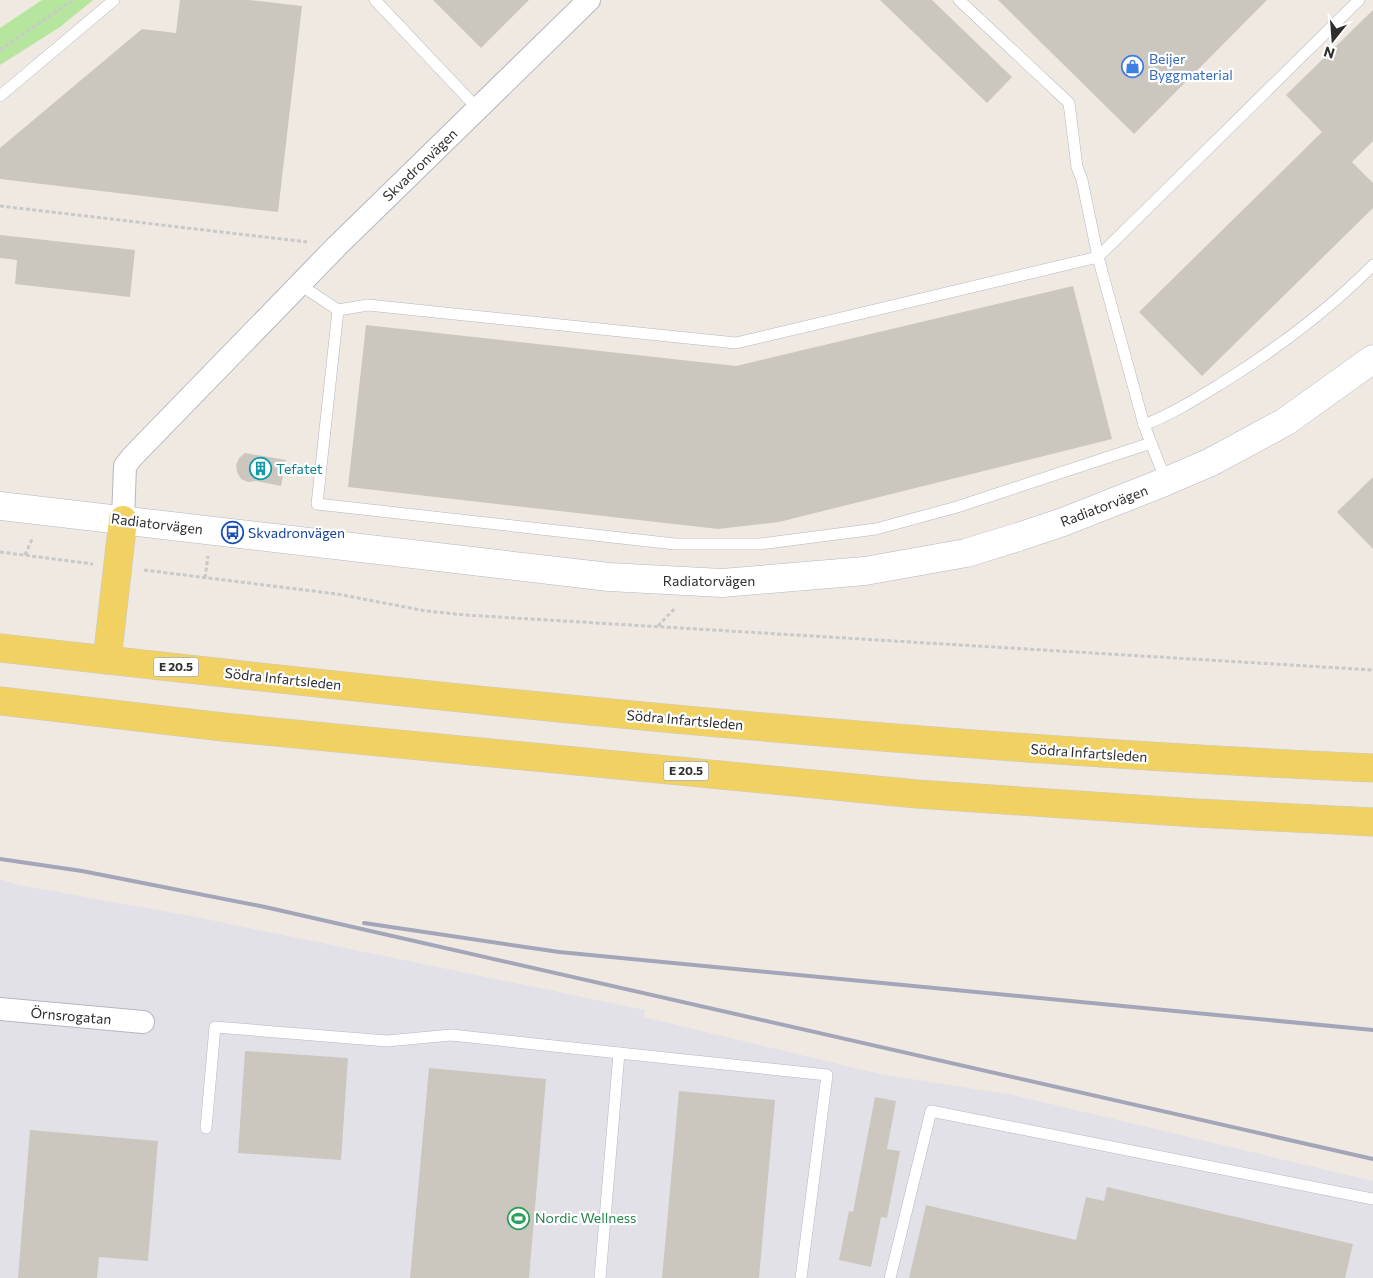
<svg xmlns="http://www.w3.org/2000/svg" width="1373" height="1278" viewBox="0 0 1373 1278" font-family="Commissioner,sans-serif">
  <rect width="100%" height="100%" fill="#efe9e1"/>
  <polygon fill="#e3e1e8" points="0,879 19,885 196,917 645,1010 644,1017 880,1074 1013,1095 1373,1181 1373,1278 0,1278"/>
  <polygon fill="#b6e59e" points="42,0 93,0 60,27 0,65 0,28"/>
  <g fill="#cbc7bf">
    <polygon points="180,0 249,0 302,6 278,212 0,179 0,148 142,29 176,33"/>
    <polygon points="433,0 529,0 481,48"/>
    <polygon points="880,0 932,0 1012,77 987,103"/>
    <polygon points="998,0 1267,0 1134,134"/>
    <polygon points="1373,10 1373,141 1352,162 1373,183 1373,208 1202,376 1139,312 1322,132 1286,95"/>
    <polygon points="0,235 135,250 130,297 15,284 17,260 0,258"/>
    <polygon points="1073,286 1112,439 779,522 718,529 348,487 366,325 736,366"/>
    <polygon points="245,453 286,460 281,486 256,481 248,482 241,479 237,472 236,465 239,458"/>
    <polygon points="1373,477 1373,549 1337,512"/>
    <polygon points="245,1051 348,1058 341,1160 238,1153"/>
    <polygon points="429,1068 546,1079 529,1278 410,1278"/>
    <polygon points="679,1091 775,1100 759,1278 662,1278"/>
    <polygon points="875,1097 896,1101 887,1149 900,1151 887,1218 881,1217 871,1267 839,1260 849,1211 853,1212"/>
    <polygon points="30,1130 158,1141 148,1261 99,1257 97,1278 18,1278"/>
    <polygon points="1107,1187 1353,1244 1345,1278 909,1278 926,1205 1076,1240 1086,1197 1104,1201"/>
  </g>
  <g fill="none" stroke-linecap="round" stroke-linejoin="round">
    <defs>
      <g id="lane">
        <polyline points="375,0 478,109"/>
        <polyline points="959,0 1069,103 1077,167 1082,180 1098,257 1359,0"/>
        <polyline points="0,96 114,0"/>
        <polyline points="299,284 338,310 317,504 675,544 760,544 876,529 957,507 1151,443"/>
        <polyline points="338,310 368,305 736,343 1098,257 1144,425 1166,481"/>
        <path d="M1144,425C1172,414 1196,399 1222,383C1276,349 1328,311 1373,265"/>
        <polyline points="206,1128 215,1027 387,1041 451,1035 619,1053"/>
        <polyline points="600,1278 619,1053 827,1075 801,1278"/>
        <polyline points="890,1278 931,1111 1373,1199"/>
      </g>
      <g id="street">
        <polyline points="123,520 125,466 132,457 337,246 589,0"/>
        <polyline points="0,1009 143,1022"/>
      </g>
      <polyline id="secondary" points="0,506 609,577 722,583 865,571 966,553 1018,537 1063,522 1162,483 1211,462 1285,422 1373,359"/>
      <g id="primary">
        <path d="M0,648C457,700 914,748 1373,768"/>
        <polyline points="107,660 123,520"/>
        <polyline points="0,701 223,727 917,794 1196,813 1373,822"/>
      </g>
    </defs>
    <use href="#lane" stroke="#b4b7c1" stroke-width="12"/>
    <use href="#street" stroke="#b4b7c1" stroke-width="24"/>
    <use href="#secondary" stroke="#b4b7c1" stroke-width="29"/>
    <use href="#primary" stroke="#c9c9c9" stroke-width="29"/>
    <g stroke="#c9c9c9" stroke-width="3" stroke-dasharray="4 2.5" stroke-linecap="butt">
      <polyline points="0,50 73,0"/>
      <polyline points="0,206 307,242"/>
      <polyline points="0,552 93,564"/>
      <polyline points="25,555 33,537"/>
      <polyline points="144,570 337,594 426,611 465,615 1373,670"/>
      <polyline points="205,578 208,556"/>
      <polyline points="658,626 676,607"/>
    </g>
    <use href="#lane" stroke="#fff" stroke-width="11"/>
    <use href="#street" stroke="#fff" stroke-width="22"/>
    <use href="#secondary" stroke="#fff" stroke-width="28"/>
    <use href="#primary" stroke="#f2d163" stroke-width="28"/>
    <g stroke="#a3a6b8" stroke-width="4">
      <polyline points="0,859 82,871 265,907 1373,1159"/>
      <polyline points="364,923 559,952 1373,1030"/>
    </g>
  </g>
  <defs>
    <symbol id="shop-ring" viewBox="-11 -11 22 22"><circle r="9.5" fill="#fff" stroke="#3f7fe0" stroke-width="1.5"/><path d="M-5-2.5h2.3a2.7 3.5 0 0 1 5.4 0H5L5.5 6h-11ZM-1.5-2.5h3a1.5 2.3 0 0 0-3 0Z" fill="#3f7fe0"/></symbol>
    <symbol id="building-ring" viewBox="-11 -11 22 22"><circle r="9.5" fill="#fff" stroke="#0f9aa8" stroke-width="1.5"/><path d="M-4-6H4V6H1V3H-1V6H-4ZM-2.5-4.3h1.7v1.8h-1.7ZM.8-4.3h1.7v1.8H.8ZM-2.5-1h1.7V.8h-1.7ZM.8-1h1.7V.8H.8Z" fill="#0f9aa8"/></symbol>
    <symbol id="bus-ring" viewBox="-11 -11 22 22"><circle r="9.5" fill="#fff" stroke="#1a4fb4" stroke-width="1.5"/><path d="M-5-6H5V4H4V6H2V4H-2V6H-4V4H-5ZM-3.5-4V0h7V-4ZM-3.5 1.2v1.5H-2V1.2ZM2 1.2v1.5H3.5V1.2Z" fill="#1a4fb4"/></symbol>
    <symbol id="stadium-ring" viewBox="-11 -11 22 22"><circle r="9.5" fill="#fff" stroke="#2e9e5b" stroke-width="1.5"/><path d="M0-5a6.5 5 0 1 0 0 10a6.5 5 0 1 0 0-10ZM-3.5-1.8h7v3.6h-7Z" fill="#2e9e5b"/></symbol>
  </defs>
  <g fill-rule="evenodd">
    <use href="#shop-ring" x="1120" y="54" width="25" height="25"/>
    <use href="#building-ring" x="248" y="456" width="25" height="25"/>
    <use href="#bus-ring" x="220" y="520" width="25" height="25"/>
    <use href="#stadium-ring" x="506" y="1206" width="25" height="25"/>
  </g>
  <g text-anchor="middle" stroke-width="4.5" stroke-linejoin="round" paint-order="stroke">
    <g fill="#fff" stroke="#6d6d6d" stroke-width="1">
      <rect x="153.5" y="657.5" width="45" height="19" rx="4"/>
      <rect x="663.5" y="761.5" width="45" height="19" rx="4"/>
    </g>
    <g font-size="12" font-weight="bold" fill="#2e2e2e">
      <text x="176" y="671">E 20.5</text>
      <text x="686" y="775">E 20.5</text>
    </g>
    <g font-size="14" fill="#366cbe" stroke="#fff" text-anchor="start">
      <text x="1149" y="64">Beijer<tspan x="1149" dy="16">Byggmaterial</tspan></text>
    </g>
    <g font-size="14" fill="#2e2e2e" stroke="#fff">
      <text transform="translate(420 165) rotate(-44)" y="5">Skvadronvägen</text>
      <text transform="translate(1104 506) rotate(-21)" y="5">Radiatorvägen</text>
      <text transform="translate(157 524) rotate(7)" y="5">Radiatorvägen</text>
      <text x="709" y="586">Radiatorvägen</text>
      <text transform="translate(283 679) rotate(6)" y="5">Södra Infartsleden</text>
      <text transform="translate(685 720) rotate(5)" y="5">Södra Infartsleden</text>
      <text transform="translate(1089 753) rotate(4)" y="5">Södra Infartsleden</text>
      <text transform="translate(71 1016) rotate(5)" y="5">Örnsrogatan</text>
    </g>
    <g font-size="14" fill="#0d838f" stroke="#fff" text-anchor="start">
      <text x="276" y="474">Tefatet</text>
    </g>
    <g font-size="14" fill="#164399" stroke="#fff" text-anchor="start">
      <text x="248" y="538">Skvadronvägen</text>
    </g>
    <g font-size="14" fill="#27864d" stroke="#fff" text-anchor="start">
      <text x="535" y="1223">Nordic Wellness</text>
    </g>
  </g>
  <g transform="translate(1333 40) rotate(197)" stroke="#ffffff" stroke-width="4" paint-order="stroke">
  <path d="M0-4L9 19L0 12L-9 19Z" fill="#2e2e2e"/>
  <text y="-8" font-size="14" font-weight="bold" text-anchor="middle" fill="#2e2e2e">N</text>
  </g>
</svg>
